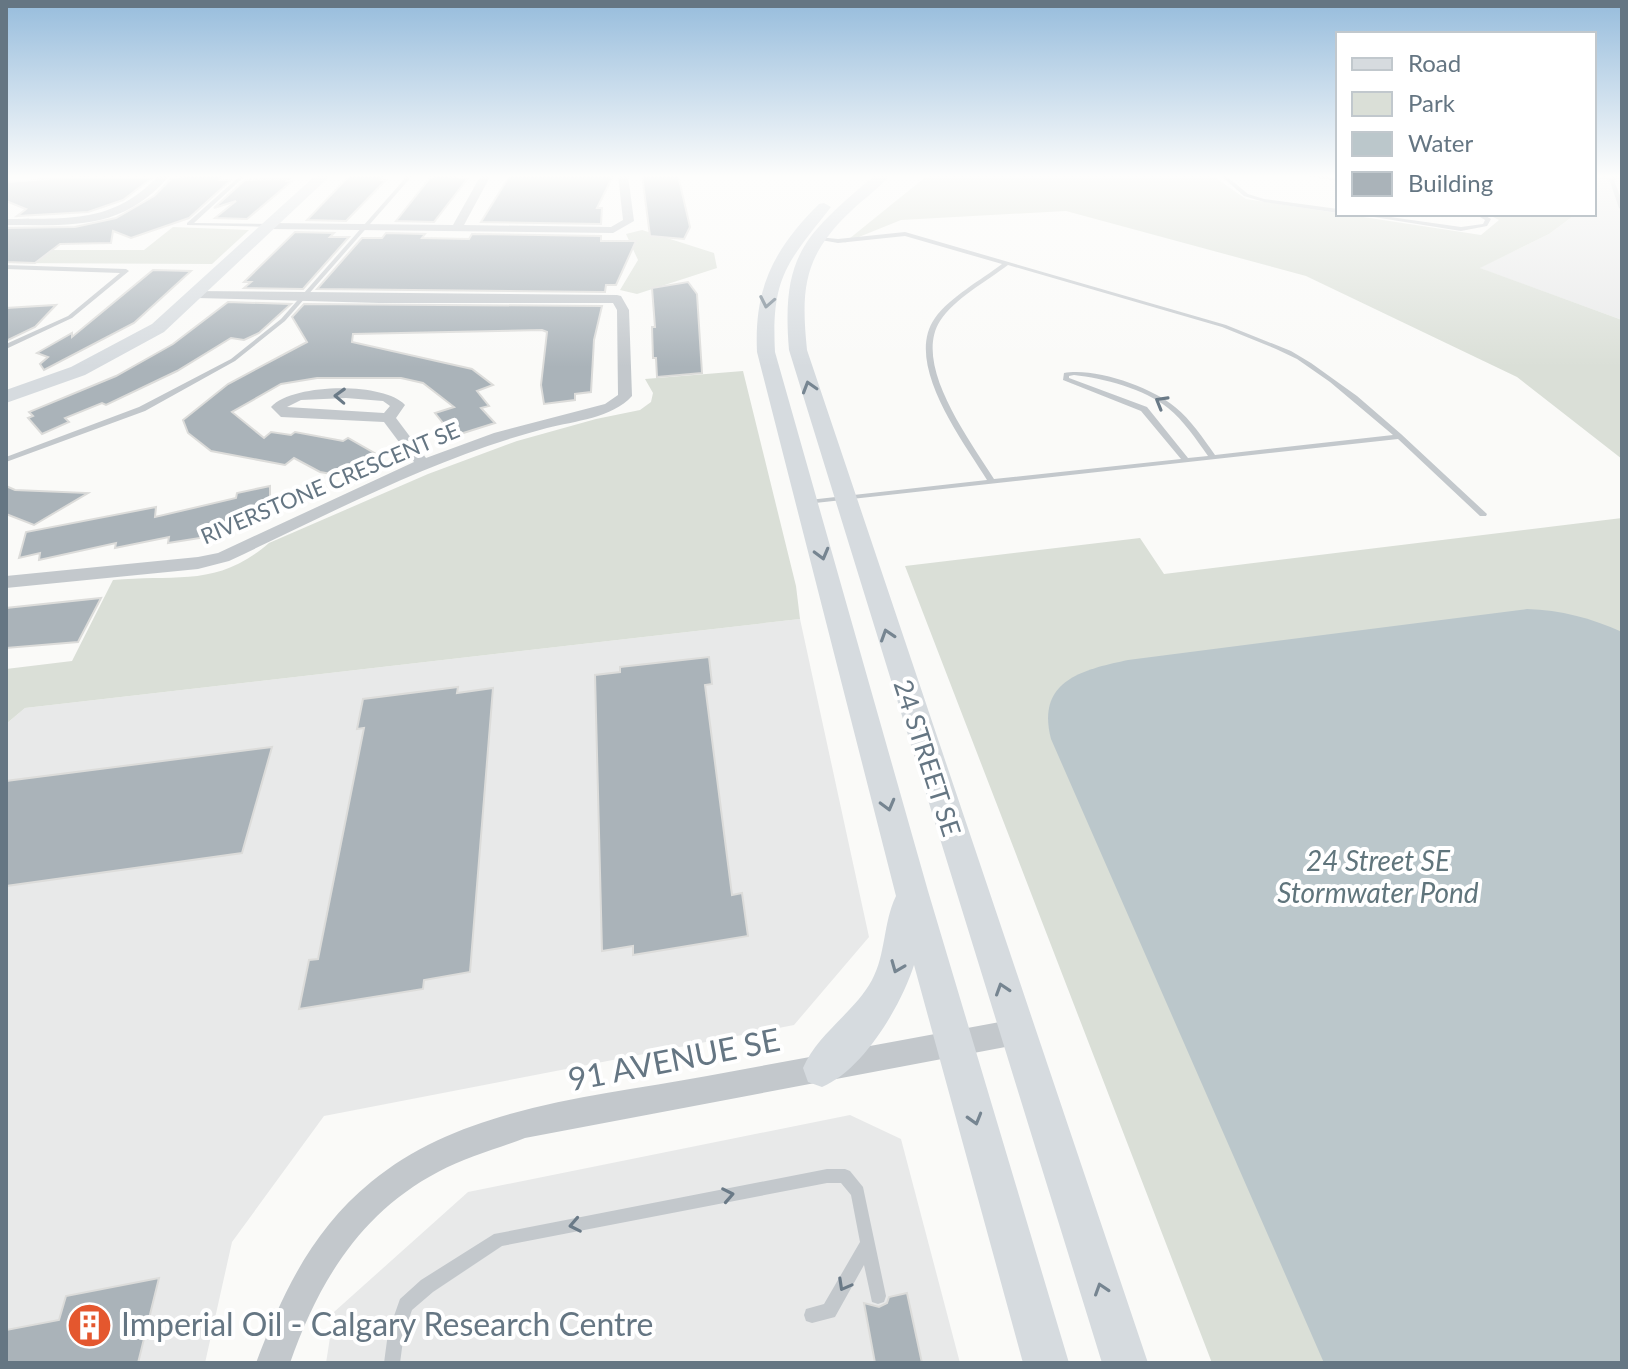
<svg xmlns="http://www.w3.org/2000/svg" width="1628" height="1369" viewBox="0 0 1628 1369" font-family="Lato,sans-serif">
  <rect width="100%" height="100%" fill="#fafaf8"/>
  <g fill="#e8e9e9">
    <polygon points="1599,175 1622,175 1622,320 1479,268 1549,234 1576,214 1594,214 1594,179"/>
    <polygon points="800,619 869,937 794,1025 324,1116 232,1242 205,1363 6,1363 6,724 25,708"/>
    <polygon points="850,1115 901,1139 960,1363 326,1363 334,1312 468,1192"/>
  </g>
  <g fill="#dadfd7">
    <polygon points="928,175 1197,175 1214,177 1246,199 1481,235 1499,220 1487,214 1576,214 1549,234 1480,268 1622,320 1622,459 1517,377 1306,276 1066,211 901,220 844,243"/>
    <polygon points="173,227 249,230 212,264 6,263 6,250 144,250"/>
    <polygon points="642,230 714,253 717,268 637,294 620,290 638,260 626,234"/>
    <path d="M743,371L796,586L800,619L25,708L6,724V669L72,661L113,580C176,574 217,588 269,543L428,474L517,441L596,419L640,410L651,402L653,393L645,379Z"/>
    <polygon points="1622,518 1622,1363 1212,1363 905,566 1140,538 1164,574"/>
  </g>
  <path fill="#bbc7cb" d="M1527,609C1561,610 1591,618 1622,632V1363H1324L1051,739C1036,681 1081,670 1128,660Z"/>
  <g fill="#aab3b9" stroke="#dcdcda" stroke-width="2">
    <polygon points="192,175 223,175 219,180 231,180 189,218 131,238 113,231 111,243 60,244 35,263 6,262 6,228 75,227 116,218 154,196 172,178"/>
    <polygon points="350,175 385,175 381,180 386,180 346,221 307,220"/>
    <polygon points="436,175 468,178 434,222 396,221 430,178"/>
    <polygon points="510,175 613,176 597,208 602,208 601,224 481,222"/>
    <polygon points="642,175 678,175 690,227 684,239 650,236"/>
    <polygon points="80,177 152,178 123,200 88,212 17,216 26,209 6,201 6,182"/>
    <polygon points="289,179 287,181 292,181 247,219 215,218 236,201 214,208 245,180"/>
    <polygon points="295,232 334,233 330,237 349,237 303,289 244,288 251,282 244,282"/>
    <polygon points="386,233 425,234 422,238 469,239 472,234 601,236 601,241 636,241 616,285 606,285 605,292 317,289 362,238 382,238"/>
    <polygon points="153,270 191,271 134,323 44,370 40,364 48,357 37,353 72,333 72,337"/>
    <polygon points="688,282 697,294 702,373 657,377 656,358 653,358 652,327 655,327 652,288"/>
    <polygon points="228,302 291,304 259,333 244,340 231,338 177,371 106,405 102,403 65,418 69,422 42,434 28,418 33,416 29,412 116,376 173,344"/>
    <polygon points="304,304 602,306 594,340 591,392 575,394 575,400 544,404 541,385 547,332 542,330 353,334 352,342 472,369 493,385 477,391 489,406 481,408 495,423 460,434 457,431 451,433 435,413 454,407 423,383 401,378 317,378 281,384 232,412 264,438 271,432 291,435 295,432 343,441 348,438 376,454 361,461 370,466 349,477 320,472 294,458 285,465 211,451 188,433 183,420 228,384 307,342 292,317"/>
    <polygon points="56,305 35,327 6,341 6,308"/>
    <polygon points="6,486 15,490 88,493 34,525 6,514"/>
    <polygon points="270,486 270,507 258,510 258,519 219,527 219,535 168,543 169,537 115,548 116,543 39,560 40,553 19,558 26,532 156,507 155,517 236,498 237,493"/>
    <polygon points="101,598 78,642 6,648 6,608"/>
    <polygon points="709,657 712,684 705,685 732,895 742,893 748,936 633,955 633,946 602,951 595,675 620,672 620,667"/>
    <polygon points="458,687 457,693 493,688 470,972 424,980 423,989 299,1009 309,960 318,959 364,728 357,729 363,699"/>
    <polygon points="272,747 242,853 6,886 6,781"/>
    <polygon points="159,1278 138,1363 6,1363 6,1330 59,1320 66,1296"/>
    <polygon points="907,1293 922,1363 875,1363 864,1303 879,1307 887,1303 889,1297"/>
  </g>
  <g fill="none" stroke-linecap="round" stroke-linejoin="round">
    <g fill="#c3c8cc" fill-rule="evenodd">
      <polygon points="241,175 246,175 194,223 270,224 273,226 272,227 187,225 187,223"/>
      <polygon points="408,175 413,175 285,321 235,361 145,411 6,462 6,457 139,407 231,359 281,319"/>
      <polygon points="1220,175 1225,175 1248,194 1264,199 1338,209 1338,213 1264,202 1244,196"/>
      <polygon points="1302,175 1316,175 1338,179 1338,181"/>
      <polygon points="1614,175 1620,175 1614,180 1622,201 1622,210 1619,208 1609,179"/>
      <polygon points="1355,214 1369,214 1461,227 1483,224 1485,220 1475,214 1482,214 1491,219 1487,226 1461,231"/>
      <path d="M905,232L1226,325L1291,351L1311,363L1357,396L1401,434L1487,514L1486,516H1480L1398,439L806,504L805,502L809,500L987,480C963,441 903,363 935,318C950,297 981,280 1002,264L905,236L838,243L815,239L818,237L838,239ZM1008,265L1222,327L1276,349L1297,359L1330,382L1393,435L1215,455C1203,438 1191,420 1175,407C1152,387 1094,367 1064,373L1063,380L1141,411L1181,459L994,479C971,442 912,365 940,321C954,299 987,281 1008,265ZM1074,375C1103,378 1145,389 1168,408C1184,421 1196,439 1208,456L1188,458L1147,407L1069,378V376Z"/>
      <polygon points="6,265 126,269 129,271 72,318 6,349 6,344 68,316 120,273 6,269"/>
      <polygon points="827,1169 845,1169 850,1171 863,1187 886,1296 884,1302 878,1304 872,1302 864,1265 835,1317 812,1323 806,1321 804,1315 806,1309 824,1304 860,1242 851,1195 841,1183 827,1183 502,1246 433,1292 412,1310 404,1333 400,1363 384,1363 388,1333 400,1299 421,1280 494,1234"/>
    </g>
    <g fill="#c3c8cc" fill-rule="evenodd">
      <path d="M159,175H170C123,231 72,225 6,225V219C69,218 113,224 159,175Z"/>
      <polygon points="481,175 491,175 464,225 611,227 623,220 618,175 628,175 634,221 613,233 270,229 265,226 270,223 453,225"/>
      <path d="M193,291L617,295L621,296L629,310L632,396C612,418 575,421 547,428C436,457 333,512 229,561L198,569L6,588V576L198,557L218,553L414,462L384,422L281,417L271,407C293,383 384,382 405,405L396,418L426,458L494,433L605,404L618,395L617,310L613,303H379L197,298L193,297ZM346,398L383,401L390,406L384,413L287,407L301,400Z"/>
      <path d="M1016,1019L1026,1023L1029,1032L1026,1041L1016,1045L525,1138C496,1149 466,1157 438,1172C360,1213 318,1283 290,1363H256C282,1294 312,1230 371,1182C463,1106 594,1097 707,1076C810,1057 913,1038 1016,1019Z"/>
    </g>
    <g fill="#d6dbdf" fill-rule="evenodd">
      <polygon points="316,175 331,175 164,332 85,375 6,403 6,390 71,367 152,324"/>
      <path d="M875,175H891C878,189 862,200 849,213C803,257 801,290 807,350L1148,1363H1102L789,350C781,254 805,235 875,175Z"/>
      <path d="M824,203L831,207C788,262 771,276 775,352L928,891L1069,1363H1023L914,965C901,1006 863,1070 822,1087L808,1082L803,1068C817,1034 854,1013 872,980C886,954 883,923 896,896L757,352C754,287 774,249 819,204Z"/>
    </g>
  </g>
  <defs><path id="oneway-chevron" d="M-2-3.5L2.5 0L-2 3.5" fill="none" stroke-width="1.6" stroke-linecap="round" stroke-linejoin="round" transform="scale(2)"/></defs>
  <g stroke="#768591">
    <use href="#oneway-chevron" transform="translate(767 302) rotate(101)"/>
    <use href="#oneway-chevron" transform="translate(809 387) rotate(-107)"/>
    <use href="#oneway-chevron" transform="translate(822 554) rotate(75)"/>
    <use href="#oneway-chevron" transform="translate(887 635) rotate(-108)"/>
    <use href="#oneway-chevron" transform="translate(888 805) rotate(75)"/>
    <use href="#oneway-chevron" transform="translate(897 967) rotate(112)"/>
    <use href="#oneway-chevron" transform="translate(1002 989) rotate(-108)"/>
    <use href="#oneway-chevron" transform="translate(975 1119) rotate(74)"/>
    <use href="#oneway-chevron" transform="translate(1101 1289) rotate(-108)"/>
  </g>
  <g stroke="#6a7a87">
    <use href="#oneway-chevron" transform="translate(340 396) rotate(-178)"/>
    <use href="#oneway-chevron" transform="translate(1161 402) rotate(-150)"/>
    <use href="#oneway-chevron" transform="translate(728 1195) rotate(-11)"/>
    <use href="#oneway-chevron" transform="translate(575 1225) rotate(169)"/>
    <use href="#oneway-chevron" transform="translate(844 1285) rotate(119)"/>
  </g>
  <linearGradient id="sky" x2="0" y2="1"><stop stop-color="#96bcdc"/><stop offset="0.48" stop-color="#fdfdfc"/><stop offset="1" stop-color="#fdfdfc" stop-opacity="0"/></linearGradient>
  <rect width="1628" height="367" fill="url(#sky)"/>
  <defs>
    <symbol id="building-disc" viewBox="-11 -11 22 22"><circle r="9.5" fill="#e4572e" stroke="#fff"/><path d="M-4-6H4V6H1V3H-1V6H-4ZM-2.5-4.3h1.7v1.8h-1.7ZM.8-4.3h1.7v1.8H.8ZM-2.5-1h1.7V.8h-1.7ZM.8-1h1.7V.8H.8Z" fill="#fff"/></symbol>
  </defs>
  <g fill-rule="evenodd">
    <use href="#building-disc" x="64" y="1300" width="51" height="51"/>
  </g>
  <g text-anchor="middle" stroke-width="8" stroke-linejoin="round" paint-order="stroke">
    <g font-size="22" fill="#657683" stroke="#fff">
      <text transform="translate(330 483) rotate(-23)" y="8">RIVERSTONE CRESCENT SE</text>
    </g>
    <g font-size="26" fill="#657683" stroke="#fff">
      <text transform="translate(927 758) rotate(72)" y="9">24 STREET SE</text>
    </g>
    <g font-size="28" font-style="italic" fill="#60757c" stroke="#fff">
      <text x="1378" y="871">24 Street SE<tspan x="1378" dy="32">Stormwater Pond</tspan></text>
    </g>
    <g font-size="32" fill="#657683" stroke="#fff">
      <text transform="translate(674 1060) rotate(-11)" y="11">91 AVENUE SE</text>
    </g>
    <g font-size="32" fill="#657683" stroke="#fff" text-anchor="start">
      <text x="121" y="1336">Imperial Oil - Calgary Research Centre</text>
    </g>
  </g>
  <rect width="1628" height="1369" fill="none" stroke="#657683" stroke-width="16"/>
  <rect x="1336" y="32" width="260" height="184" fill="#ffffff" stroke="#c1c8cd" stroke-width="2"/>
  <rect x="1352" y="58" width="40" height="12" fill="#d6dbdf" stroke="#c1c8cd" stroke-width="2"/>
  <text x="1408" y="72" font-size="24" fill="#657683">Road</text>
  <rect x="1352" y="92" width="40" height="24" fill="#dadfd7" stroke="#c1c8cd" stroke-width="2"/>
  <text x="1408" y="112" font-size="24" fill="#657683">Park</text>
  <rect x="1352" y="132" width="40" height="24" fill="#bbc7cb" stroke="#c1c8cd" stroke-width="2"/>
  <text x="1408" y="152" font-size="24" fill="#657683">Water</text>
  <rect x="1352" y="172" width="40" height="24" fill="#aab3b9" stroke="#c1c8cd" stroke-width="2"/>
  <text x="1408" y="192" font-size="24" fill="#657683">Building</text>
</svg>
